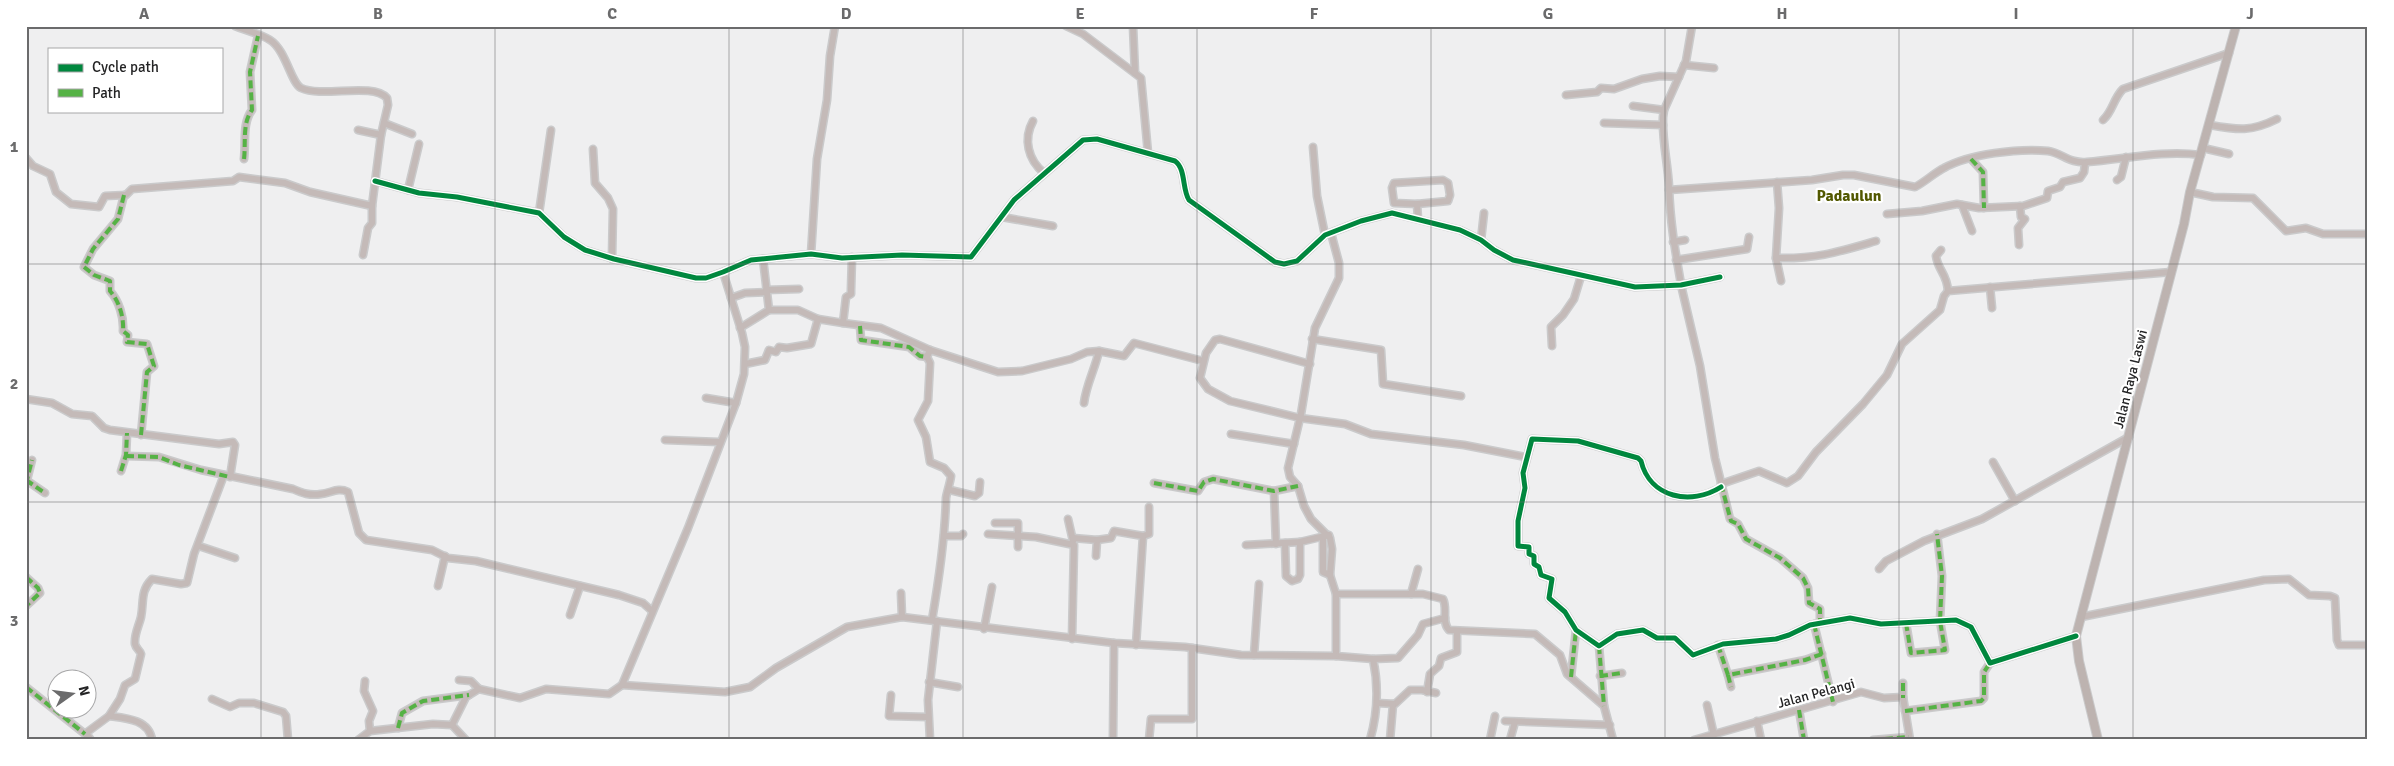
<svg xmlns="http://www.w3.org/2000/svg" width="2394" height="766" viewBox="0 0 2394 766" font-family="Signika,sans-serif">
  <rect width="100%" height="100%" fill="#efeff0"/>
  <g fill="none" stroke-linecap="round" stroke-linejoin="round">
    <defs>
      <g id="minor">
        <polyline points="1066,26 1083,34 1141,78 1148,153"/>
        <polyline points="1133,26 1135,73"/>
        <polyline points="1684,65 1714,68"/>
        <polyline points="1566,95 1597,92 1601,88 1614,89 1642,79 1660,76 1679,77"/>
        <polyline points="1633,106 1664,110"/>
        <path d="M2103,120C2113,111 2113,99 2123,89L2229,53"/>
        <path d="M1033,121C1023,139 1028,160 1044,173"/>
        <polyline points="384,123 412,134"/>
        <polyline points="1604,123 1663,125"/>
        <path d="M2210,125C2238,130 2251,132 2277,119"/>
        <polyline points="358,130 381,135"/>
        <polyline points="1313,147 1317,196 1325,235"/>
        <polyline points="2203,148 2229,154"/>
        <polyline points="593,149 595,183 608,198 613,209 612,259"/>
        <path d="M26,158L33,166L50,174L56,192L71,204L99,207L105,196L126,195L132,189L233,181L239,177L285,183L310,192L372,206L381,135L388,105L387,98C372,82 323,98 301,88C291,83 286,50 270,40C261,34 245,30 235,26"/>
        <path d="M244,159C246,143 242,123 252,110L250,72L258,36"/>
        <polyline points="1971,159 1983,172 1984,208"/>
        <polygon points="1443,180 1448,183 1450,195 1448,201 1417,204 1394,203 1392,188 1394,183"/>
        <polyline points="2117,180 2121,177 2126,157"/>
        <path d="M375,181L419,193L457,197L539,213L564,237L585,250L614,259L696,278H706L723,272L751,260L811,254L842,258L902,255L971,257L1014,200L1083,140L1097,139L1175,161C1186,169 1182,189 1189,200L1275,262L1284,264L1297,261L1325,235L1361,221L1392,213L1460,230L1481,240L1494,250L1513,260L1635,287L1681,285L1720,277"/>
        <polyline points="1777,182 1779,208 1776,258 1781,281"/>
        <polyline points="408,190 419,144"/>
        <path d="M1669,190L1812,180L1843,175H1854L1915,187C1925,182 1934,173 1944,168C1969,154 2019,148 2048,151C2062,153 2070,164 2087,162C2125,159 2163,150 2201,155"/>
        <polyline points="2190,192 2213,197 2253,198 2286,231 2306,228 2323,234 2368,234"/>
        <path d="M124,195L118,219L93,249L84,267L94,275L110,281V291C119,301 124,317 123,331L128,335L127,342L147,344L154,366L147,372L141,435"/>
        <polyline points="1417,204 1418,219"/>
        <polyline points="1962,205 1972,231"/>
        <polyline points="539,213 551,130"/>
        <polyline points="1887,214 1922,211 1957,204 1979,208 2023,206 2047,198 2048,191 2060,187 2063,182 2080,178 2084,172 2085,163"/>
        <polyline points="1002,217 1053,226"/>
        <path d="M1331,233L1339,263V278L1315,328L1301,414L1288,468L1290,477L1298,486L1304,506L1311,519L1330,538L1332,549L1330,575L1336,594V656L1373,659C1379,687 1378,712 1370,740"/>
        <polyline points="1481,240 1484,213"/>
        <polyline points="1673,242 1685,240"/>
        <polyline points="2019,245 2018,228 2025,219 2021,217 2020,206"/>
        <path d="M1941,250L1936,256C1938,271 1947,273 1948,291"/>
        <polyline points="811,254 817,159 827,100 830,56 835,26"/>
        <polyline points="363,255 368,228 372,223 372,206"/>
        <path d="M1776,258C1817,259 1838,252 1876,241"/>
        <polyline points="1676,260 1747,249 1749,237"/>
        <path d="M1681,284C1675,250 1670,221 1669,187C1668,164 1662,141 1663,117L1664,110L1686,61L1692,26"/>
        <polyline points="1681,285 1700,366 1715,458 1730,519 1738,524 1746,539 1780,558 1803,578 1808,588 1809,603 1820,609 1820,623"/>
        <polyline points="1990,287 1992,308"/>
        <polyline points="766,290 799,289"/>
        <polyline points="731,298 745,293 767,292"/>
        <polyline points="769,310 798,310 818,319"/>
        <path d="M843,323L881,328L930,350L998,372L1022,371L1071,359L1087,352L1099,351C1095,369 1086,385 1084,403"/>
        <polyline points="860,326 861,340 909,347 920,356 927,357"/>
        <polyline points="740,328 769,310 763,259"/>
        <polyline points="1312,339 1381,350 1383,384 1461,396"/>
        <polyline points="1552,346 1551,327 1563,315 1574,299 1581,276"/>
        <path d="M930,350L927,357L930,363L928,401L918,420L926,437L930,462L944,468L951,476C950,484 947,491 946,498C945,539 939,579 932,620"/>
        <polyline points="1099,351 1124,356 1134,343 1203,361"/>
        <polyline points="745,364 765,360 769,350 776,352 779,347 787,348 811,344 818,319 843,323 846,297 851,294 851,290 852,257"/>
        <polyline points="1310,364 1220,339 1215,340 1206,353 1200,378 1208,389 1230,401 1300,418 1345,424 1371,434 1464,445 1526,457"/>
        <polyline points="706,398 736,403"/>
        <polyline points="26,399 52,403 72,414 92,416 104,428 110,430 219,444 233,442 235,445 230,477"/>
        <polyline points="1231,434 1294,444"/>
        <polyline points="665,440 719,442"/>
        <path d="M126,456L159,457L201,470L293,489C302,493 310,496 321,494C331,493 338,487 348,492L359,533L366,540L432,550L448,558L476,561L619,595L643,603L652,611"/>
        <polyline points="1993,462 2015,501"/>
        <polyline points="121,471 126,455 127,433"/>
        <polyline points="26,480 45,493"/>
        <polyline points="1154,483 1198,491 1204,482 1213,479 1274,491 1298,486"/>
        <polyline points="26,484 32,460"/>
        <polyline points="1721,484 1759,471 1787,483 1798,476 1816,452 1863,404 1887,375 1902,344 1940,310 1944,296 1948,291 2171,272"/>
        <path d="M1721,487C1691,506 1650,498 1641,461L1638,458L1578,441L1532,439L1523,473L1525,488L1518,521V546L1529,547V554L1534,556V564L1539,567L1541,575L1552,579L1549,598L1565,612L1576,630L1599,646L1617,634L1643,630L1657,638H1675L1693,655L1723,644L1776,639L1789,635L1810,625L1850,618L1881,624L1956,620L1971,627L1990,663L2076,636"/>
        <polyline points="950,490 975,496 979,493 980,482"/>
        <polyline points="1274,491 1276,544"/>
        <polyline points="1068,519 1073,541"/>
        <polyline points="995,523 1018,523 1018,547"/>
        <polyline points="988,534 1036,537 1074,545 1072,639"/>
        <polyline points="944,536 961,536 963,534"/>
        <polyline points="1143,536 1149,534 1149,507"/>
        <polyline points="1323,537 1323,572 1330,575"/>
        <polyline points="1073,538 1097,540 1096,556"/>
        <polyline points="1097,540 1111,538 1114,531 1143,536 1136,645"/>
        <polyline points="1285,543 1286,576 1292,581 1298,579 1300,575 1300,542"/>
        <polyline points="1246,545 1300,542 1329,535"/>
        <polyline points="199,546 235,558"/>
        <polyline points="1879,569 1886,561 1924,541 1982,519 2129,437"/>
        <polyline points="26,577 38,588 40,593 26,606"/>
        <polyline points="438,586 445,556"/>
        <polyline points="901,593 902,617"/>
        <path d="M1336,594H1423L1443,599C1448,609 1441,622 1449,630L1535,634L1560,655L1567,674L1604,706L1613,740"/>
        <polyline points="1411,594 1418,569"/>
        <polyline points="570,615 580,586"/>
        <polyline points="2081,617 2264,580 2289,579 2309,595 2330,596 2335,598 2337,640 2339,645 2368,645"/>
        <polyline points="1906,623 1911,653 1945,650 1940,621 1942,576 1937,534"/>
        <polyline points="1814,624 1833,702"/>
        <polyline points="984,629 992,587"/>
        <polyline points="1718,645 1728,675 1805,660 1822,654"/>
        <polyline points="1599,646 1604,706"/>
        <polyline points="1254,655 1259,584"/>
        <polyline points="1373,659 1398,658 1418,635 1423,624 1445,618"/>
        <polyline points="1728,675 1731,687"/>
        <polyline points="1600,676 1622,673"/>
        <polyline points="1571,677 1576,630"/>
        <polyline points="459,680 471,681 479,689"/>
        <polyline points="365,681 364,691 373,711 369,721 370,731"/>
        <polyline points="929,682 958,687"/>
        <polyline points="1903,683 1903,698"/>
        <polyline points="622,685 725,692 750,687 776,668 847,627 902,617 1114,643 1185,647 1241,655 1336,656"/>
        <polyline points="26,687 85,734"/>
        <polyline points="1427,692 1430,674 1439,666 1441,658 1457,652 1457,631"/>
        <polyline points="891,695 889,716 928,717"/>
        <polyline points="212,699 230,707 239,703 254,703 283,712 286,716 288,740"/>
        <polyline points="1377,703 1395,704 1410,690 1422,690 1436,693"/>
        <polyline points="1707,705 1714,735"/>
        <polyline points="1799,710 1804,740"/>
        <polyline points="1905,711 1981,701 1984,698 1984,672 1990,663"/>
        <path d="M109,716C125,718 149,719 152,740"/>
        <polyline points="1505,721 1610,725"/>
        <polyline points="1757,721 1761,740"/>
        <polyline points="452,725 466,740"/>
        <polyline points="398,728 402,713 423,701 469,695"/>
        <path d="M91,740L86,733L109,716L120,699L125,685L135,679L141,654C140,650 136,649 135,644C134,634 139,626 141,617C144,602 140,591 152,579L181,584L187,583L194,554L224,475"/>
        <polyline points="358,740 370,731 433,724 452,725 466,697 479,689 520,698 546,689 609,694 622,685 688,528 736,403 744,374 745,347 742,333 723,272"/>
        <polyline points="930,740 928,700 937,621"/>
        <polyline points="1113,740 1114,643"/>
        <polyline points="1149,740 1151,719 1192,719 1192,648"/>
        <polyline points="1390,740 1393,704"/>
        <polyline points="1490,740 1495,716"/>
        <polyline points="1510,740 1515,722"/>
        <polyline points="1694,740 1861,692 1884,698 1903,697 1910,740"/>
        <polyline points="1873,740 1909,737"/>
      </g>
      <polyline id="major" points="2098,740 2079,661 2076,636 2184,224 2190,192 2236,26"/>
    </defs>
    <use href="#minor" stroke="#cacacb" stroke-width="9"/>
    <use href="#major" stroke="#cacacb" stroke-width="10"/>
    <use href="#minor" stroke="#c4bab8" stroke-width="6"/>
    <use href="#major" stroke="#bdb3b0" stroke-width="8"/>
    <g stroke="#55b245" stroke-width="4" stroke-dasharray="8 4" stroke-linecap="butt">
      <path d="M244,159C246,143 242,123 252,110L250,72L258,36"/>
      <polyline points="1971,159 1983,172 1984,208"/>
      <path d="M124,195L118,219L93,249L84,267L94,275L110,281V291C119,301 124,317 123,331L128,335L127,342L147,344L154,366L147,372L141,435"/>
      <polyline points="860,326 861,340 909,347 920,356 927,357"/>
      <polyline points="126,456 159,457 179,465 230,477"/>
      <polyline points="121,471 126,455 127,433"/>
      <polyline points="26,480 45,493"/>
      <polyline points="1154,483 1198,491 1204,482 1213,479 1274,491 1298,486"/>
      <polyline points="26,484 32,460"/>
      <polyline points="1721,484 1731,521 1738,524 1746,539 1780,558 1803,578 1808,588 1809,603 1820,609 1820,623"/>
      <polyline points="26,577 38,588 40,593 26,606"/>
      <polyline points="1906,623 1911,653 1945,650 1940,621 1942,576 1937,534"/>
      <polyline points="1814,624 1833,702"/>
      <polyline points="1718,645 1728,675 1805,660 1822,654"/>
      <polyline points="1599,646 1604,706"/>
      <polyline points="1728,675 1731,687"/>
      <polyline points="1600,676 1622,673"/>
      <polyline points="1571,677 1576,630"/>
      <polyline points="1903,683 1903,698"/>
      <polyline points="26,687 85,734"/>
      <polyline points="1799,710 1804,740"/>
      <polyline points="1905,711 1981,701 1984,698 1984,672 1990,663"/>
      <polyline points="398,728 402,713 423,701 469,695"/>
      <polyline points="1873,740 1909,737"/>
    </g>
    <defs>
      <g id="cycleway">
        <path d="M375,181L419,193L457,197L539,213L564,237L585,250L614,259L696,278H706L723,272L751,260L811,254L842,258L902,255L971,257L1014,200L1083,140L1097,139L1175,161C1186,169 1182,189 1189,200L1275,262L1284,264L1297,261L1325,235L1361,221L1392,213L1460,230L1481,240L1494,250L1513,260L1635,287L1681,285L1720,277"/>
        <path d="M1721,487C1691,506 1650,498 1641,461L1638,458L1578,441L1532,439L1523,473L1525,488L1518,521V546L1529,547V554L1534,556V564L1539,567L1541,575L1552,579L1549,598L1565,612L1576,630L1599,646L1617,634L1643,630L1657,638H1675L1693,655L1723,644L1776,639L1789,635L1810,625L1850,618L1881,624L1956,620L1971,627L1990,663L2076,636"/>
      </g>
    </defs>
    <use href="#cycleway" stroke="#fff" stroke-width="8"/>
    <use href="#cycleway" stroke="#00873e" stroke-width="5"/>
  </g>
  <path fill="none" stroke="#6b6b6c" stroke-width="1" stroke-opacity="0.55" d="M261,26V740M495,26V740M729,26V740M963,26V740M1197,26V740M1431,26V740M1665,26V740M1899,26V740M2133,26V740M26,264H2368M26,502H2368"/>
  <g text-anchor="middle" stroke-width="4.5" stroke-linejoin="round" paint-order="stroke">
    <g font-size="14" fill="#242425" stroke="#fff">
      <text transform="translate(2130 379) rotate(-76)" y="5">Jalan Raya Laswi</text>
      <text transform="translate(1816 693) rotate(-15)" y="5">Jalan Pelangi</text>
    </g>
    <g font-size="16" font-weight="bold" fill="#525800" stroke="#fff">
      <text x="1849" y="201">Padaulun</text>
    </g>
  </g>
  <rect width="2394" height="766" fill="none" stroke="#ffffff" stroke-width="55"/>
  <rect x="48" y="48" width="175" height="65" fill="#ffffff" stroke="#a7a7a8"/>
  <rect x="58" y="64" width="25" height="8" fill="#00873e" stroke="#a7a7a8"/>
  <text x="92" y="72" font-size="15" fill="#242425">Cycle path</text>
  <rect x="58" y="89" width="25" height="8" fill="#55b245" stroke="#a7a7a8"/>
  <text x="92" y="98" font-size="15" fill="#242425">Path</text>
  <g transform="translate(72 694) rotate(76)"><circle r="24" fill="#ffffff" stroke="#a7a7a8"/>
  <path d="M0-4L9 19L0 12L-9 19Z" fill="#6b6b6c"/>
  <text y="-8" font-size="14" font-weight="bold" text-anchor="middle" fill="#242425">N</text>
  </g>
  <rect x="28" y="28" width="2338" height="710" fill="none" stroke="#6b6b6c" stroke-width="2"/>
  <g font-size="16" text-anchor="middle" font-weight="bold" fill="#6b6b6c">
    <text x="144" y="19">A</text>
    <text x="378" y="19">B</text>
    <text x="612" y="19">C</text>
    <text x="846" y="19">D</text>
    <text x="1080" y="19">E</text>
    <text x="1314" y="19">F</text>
    <text x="1548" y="19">G</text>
    <text x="1782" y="19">H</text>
    <text x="2016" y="19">I</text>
    <text x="2250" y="19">J</text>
    <text x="14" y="152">1</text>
    <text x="14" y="389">2</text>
    <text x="14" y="626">3</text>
  </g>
</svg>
